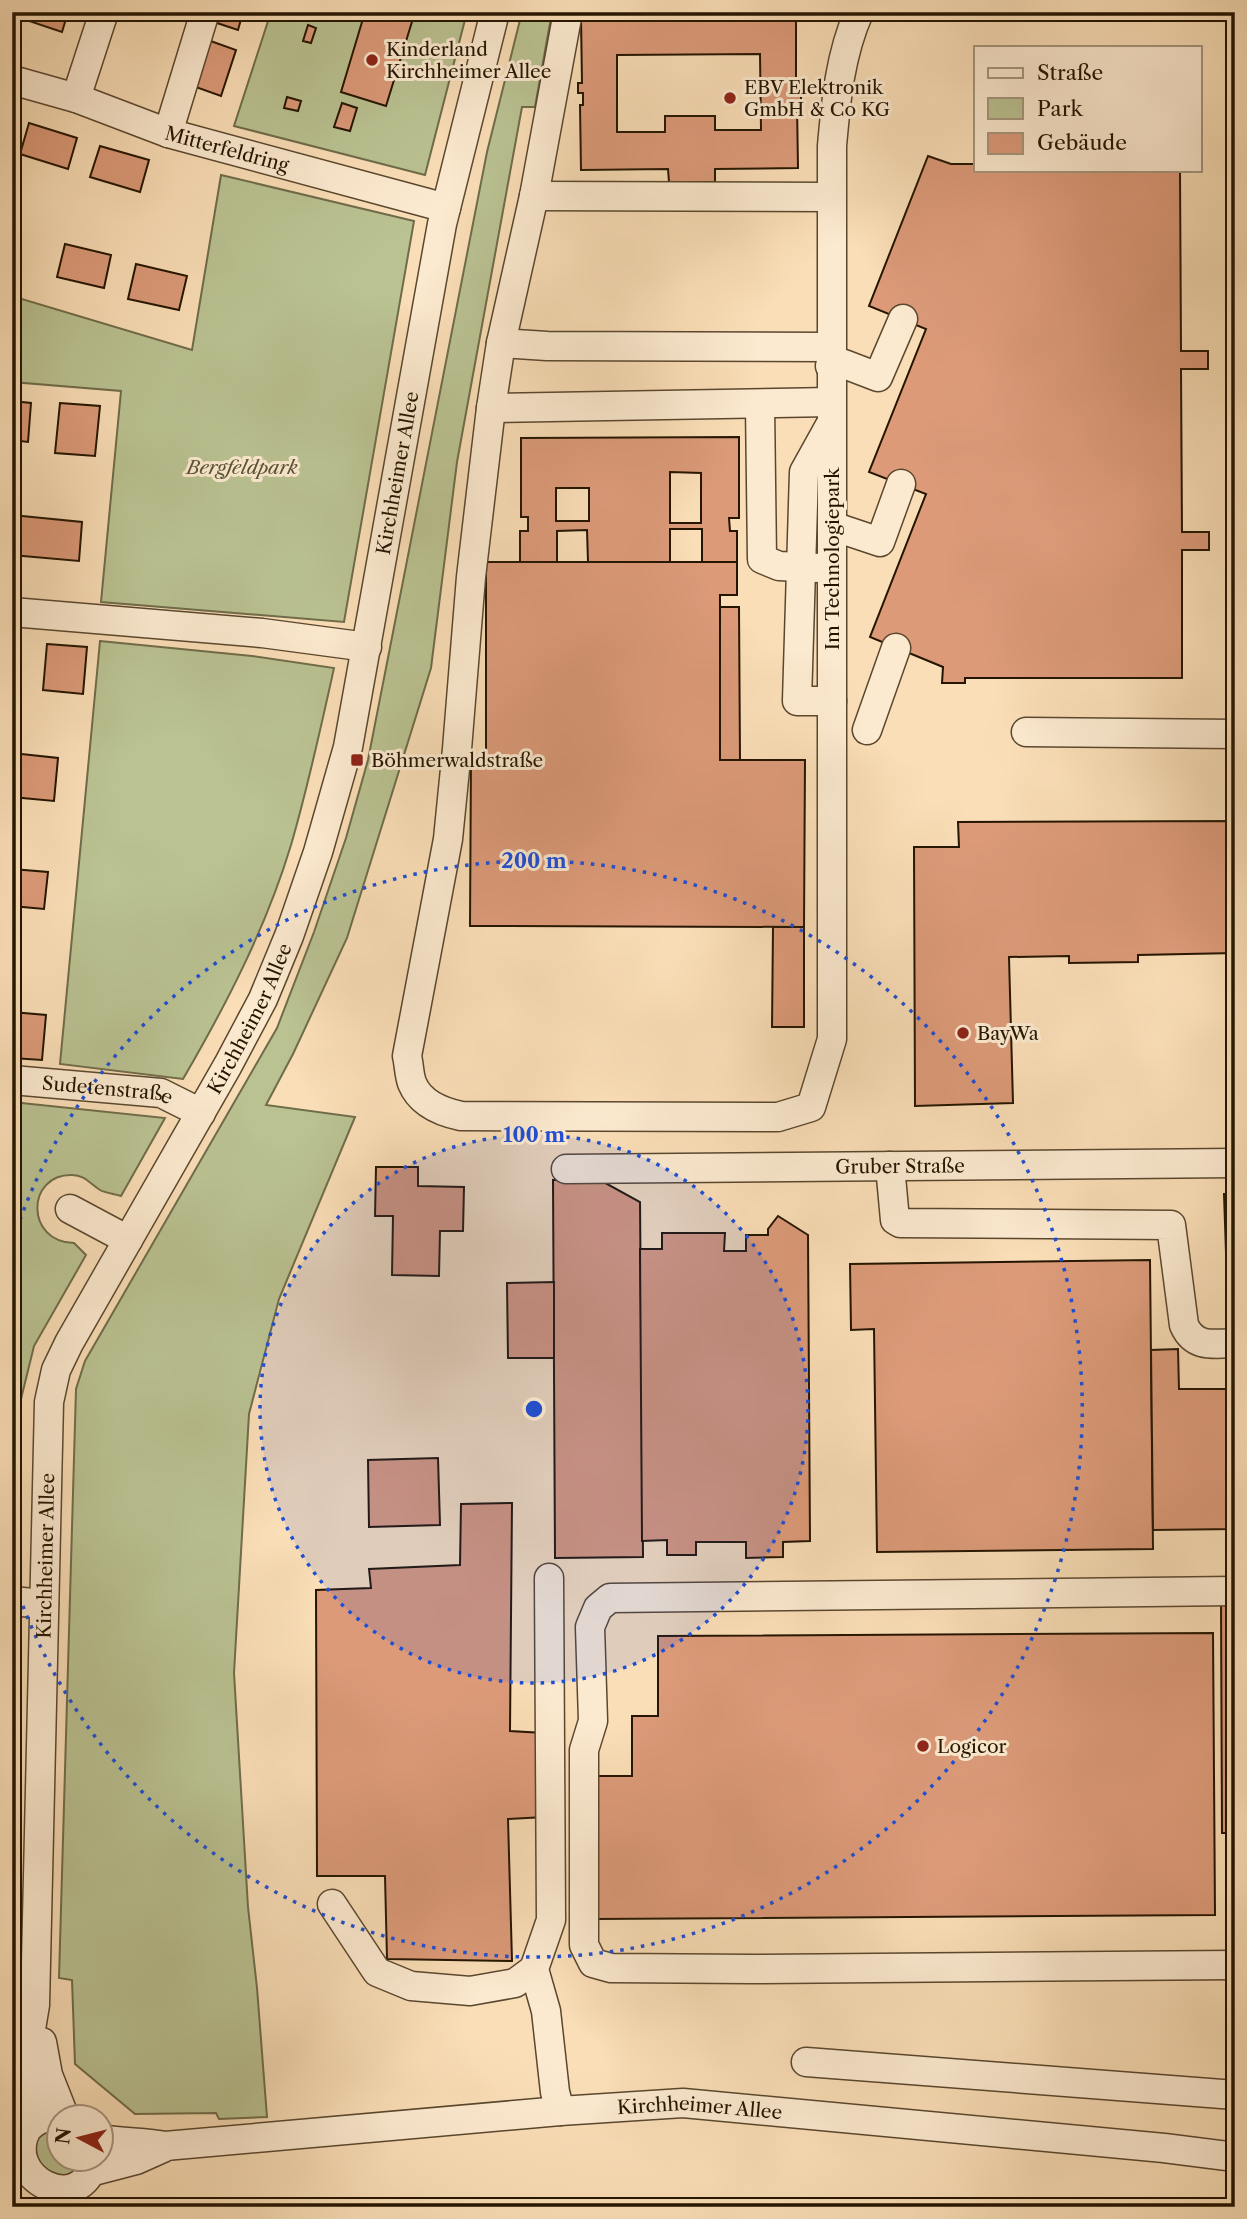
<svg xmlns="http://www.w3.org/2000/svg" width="1247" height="2219" viewBox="0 0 1247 2219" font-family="'Libre Caslon Text',serif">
  <rect width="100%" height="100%" fill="#fadeb7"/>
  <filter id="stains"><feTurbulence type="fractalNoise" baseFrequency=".00286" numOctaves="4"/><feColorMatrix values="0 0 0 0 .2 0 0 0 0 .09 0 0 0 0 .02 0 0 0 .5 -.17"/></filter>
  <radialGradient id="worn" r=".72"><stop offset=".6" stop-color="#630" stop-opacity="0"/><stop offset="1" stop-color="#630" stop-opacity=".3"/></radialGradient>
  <g fill="#bac292" stroke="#6f6c4a" stroke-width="2">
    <polygon points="271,12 467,12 425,175 234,126"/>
    <polygon points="522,12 552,12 535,107 522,107 457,462 431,668 347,938 293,1054 266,1105 355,1117 279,1299 249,1414 234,1673 248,1907 257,1988 267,2117 219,2119 216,2113 135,2114 75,2064 72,1980 59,1978 76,1389 85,1361 277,1028 314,932 346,838 368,760 487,152"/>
    <polygon points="221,175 414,221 344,622 101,602 121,391 12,382 12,296 192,350"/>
    <path d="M100,641L252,656L334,668C321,727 308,787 291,845C266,928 226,1005 183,1079L60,1064Z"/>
    <path d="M12,1102L165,1118L121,1196C115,1194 105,1193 100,1190C90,1184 85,1175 72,1175C26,1174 25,1242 74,1243L86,1255L34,1346L21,1399H12Z"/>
    <polygon points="59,2128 60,2160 83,2160 80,2169 48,2183 29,2146 40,2132"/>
  </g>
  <g fill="#dc9a79" stroke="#241501" stroke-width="2" fill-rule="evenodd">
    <polygon points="19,12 68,12 62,32 17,17"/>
    <polygon points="214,12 243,12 238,30 211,21"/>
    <polygon points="365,12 415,12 386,106 341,92"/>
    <path d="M672,14V21L706,20V15H714V20H796V93H801V104H797L798,168L715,169V182H669L668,169L581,170L580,105H583V93H578V83H582L581,19H664V15ZM760,54L761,130H715V116H665V132H617V55Z"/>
    <polygon points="308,25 316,28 311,43 303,41"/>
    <polygon points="205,39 236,50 221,96 190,85"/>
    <polygon points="287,97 301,101 298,111 284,108"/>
    <polygon points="342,103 357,108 350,131 334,127"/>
    <polygon points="29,123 77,138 68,169 20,154"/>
    <polygon points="100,146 149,160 140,192 90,177"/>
    <polygon points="928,156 951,164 976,164 976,170 1180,170 1181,351 1208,351 1208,369 1181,369 1182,532 1209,532 1209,550 1182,550 1182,678 965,678 965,683 942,683 943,667 870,637 926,494 869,472 926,329 869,306"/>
    <polygon points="65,244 111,255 104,288 57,277"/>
    <polygon points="136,264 187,276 179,310 128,299"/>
    <polygon points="12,401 31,403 28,442 12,440"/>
    <polygon points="60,403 100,406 95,456 55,453"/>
    <path d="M739,437V518H729L730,531H737V562H702V529H670V562H588L587,530L557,531V562H520V531H528V517H521V438ZM670,472L701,473V523H670ZM556,488H589V521H556Z"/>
    <polygon points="12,515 82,522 79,561 12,555"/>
    <polygon points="486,562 737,562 737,595 720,595 720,760 805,760 804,927 470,926 471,756 486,756"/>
    <polygon points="720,607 739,607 740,760 720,760"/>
    <polygon points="47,644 87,647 83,694 43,690"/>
    <polygon points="12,753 58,758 54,801 12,797"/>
    <polygon points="1235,821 1235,953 1138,955 1138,962 1069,963 1069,956 1009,957 1013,1103 915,1106 914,847 959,847 958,822"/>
    <polygon points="12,869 48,872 44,909 12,906"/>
    <polygon points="773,927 804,927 804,1027 772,1027"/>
    <polygon points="12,1012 46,1015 42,1060 12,1058"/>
    <polygon points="376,1167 418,1167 418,1186 464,1187 463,1231 440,1231 439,1276 392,1275 393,1216 375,1216"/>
    <polygon points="553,1180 600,1180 640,1202 643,1557 555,1558"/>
    <polygon points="1224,1194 1235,1194 1235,1311 1228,1311"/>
    <polygon points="778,1216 808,1235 810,1541 783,1542 783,1557 746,1558 746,1542 696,1542 696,1555 667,1555 667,1540 642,1541 640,1249 662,1249 662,1233 725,1233 724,1251 746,1251 746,1235 768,1235 768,1229"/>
    <polygon points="1150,1260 1153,1549 877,1552 874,1329 851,1330 850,1264"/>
    <polygon points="554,1282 554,1358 508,1358 507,1283"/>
    <polygon points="1178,1349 1179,1389 1234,1389 1235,1529 1153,1530 1151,1350"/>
    <polygon points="438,1458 440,1525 369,1527 368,1460"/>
    <polygon points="512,1503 510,1731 544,1733 545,1817 508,1819 512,1961 387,1959 385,1876 317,1876 316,1590 371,1588 369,1569 460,1565 461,1504"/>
    <polygon points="1221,1603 1235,1603 1235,1833 1222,1833"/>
    <polygon points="1213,1633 1215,1915 594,1919 593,1776 632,1776 632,1716 658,1716 658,1636"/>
  </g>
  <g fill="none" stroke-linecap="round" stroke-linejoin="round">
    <defs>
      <g id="minor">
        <path d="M568,12L534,196L501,343L491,408L471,577L457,749L448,839L407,1056C409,1064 409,1075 412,1083C420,1103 442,1112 461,1116L778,1117L811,1107L832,1039V146C836,100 840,55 859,12"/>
        <path id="s1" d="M12,80L76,98L168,133L446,208"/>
        <polyline points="76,98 104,12"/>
        <polyline points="168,133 205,12"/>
        <polyline points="534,196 831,197"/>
        <polyline points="501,343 547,346 830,347"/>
        <polyline points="830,366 844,364 878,377 903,319"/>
        <polyline points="760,405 762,559 779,566 819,568"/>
        <polyline points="491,408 831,402"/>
        <polyline points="829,427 804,472 797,701 832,701"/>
        <polyline points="832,526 880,542 901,484"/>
        <polyline points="12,612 262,633 367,647"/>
        <polyline points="867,730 896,648"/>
        <polyline points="1026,732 1235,734"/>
        <path id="s2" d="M12,1080L161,1093L201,1113"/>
        <path d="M890,1166L895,1220L900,1223L1171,1225L1184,1325C1194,1348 1213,1344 1235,1343"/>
        <path id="s3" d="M566,1169L1235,1163"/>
        <polyline points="70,1209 128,1240"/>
        <polyline points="549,1578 551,1920 534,1969 546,2011 555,2092 560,2111"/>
        <polyline points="1235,1591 610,1598 598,1608 590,1627 593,1721 584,1750 584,1945 593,1963 611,1968 751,1969 1235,1965"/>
        <polyline points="12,1601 44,1604"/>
        <polyline points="332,1904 377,1972 411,1986 470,1991 515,1983 534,1969"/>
        <polyline points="42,2042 48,2075 65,2118"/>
        <polyline points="806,2062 1235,2095"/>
        <path d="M62,2118C49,2115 36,2119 27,2129C0,2179 83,2219 94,2160"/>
        <path id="s4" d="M31,2125L28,2047L35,2005L49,1402L56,1370L69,1343L228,1065L263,999L289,936L318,852L348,747L442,224L495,12"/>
        <path id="s5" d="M102,2139C123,2143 144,2142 165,2146L560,2111L683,2103L1164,2148L1235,2157"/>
        <polyline points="90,2172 136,2160 163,2148"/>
      </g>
    </defs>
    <use href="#minor" stroke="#5a472e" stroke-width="31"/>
    <use href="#minor" stroke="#fcead0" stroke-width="28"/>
  </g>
  <circle cx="534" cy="1409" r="274" fill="#1d4ed8" fill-opacity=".12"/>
  <g fill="none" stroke="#1d4ed8" stroke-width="3.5" stroke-dasharray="3.5 7">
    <circle cx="534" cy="1409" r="274"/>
    <path d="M13 1240A548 548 0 1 1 13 1578"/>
  </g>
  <g fill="#8f2418" stroke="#fcead0" stroke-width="2.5">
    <circle cx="372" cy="60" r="7"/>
    <circle cx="730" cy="98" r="7"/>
    <rect x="350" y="753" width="14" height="14" rx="3.5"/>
    <circle cx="963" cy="1033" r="7"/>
    <circle cx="923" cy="1746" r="7"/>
  </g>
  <g text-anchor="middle" stroke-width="6" stroke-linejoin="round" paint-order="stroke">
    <g font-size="19" fill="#241501" stroke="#fcead0" text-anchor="start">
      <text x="386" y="56">Kinderland<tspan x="386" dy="22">Kirchheimer Allee</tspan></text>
      <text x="744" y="94">EBV Elektronik<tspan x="744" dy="22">GmbH &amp; Co KG</tspan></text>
      <text x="371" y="767">Böhmerwaldstraße</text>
      <text x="977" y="1040">BayWa</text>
      <text x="937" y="1753">Logicor</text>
    </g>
    <g font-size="19" fill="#241501" stroke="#fcead0">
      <text dy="7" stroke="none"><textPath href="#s1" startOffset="226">Mitterfeldring</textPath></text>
      <text dy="7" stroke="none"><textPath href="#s4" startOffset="1726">Kirchheimer Allee</textPath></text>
      <text transform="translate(832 559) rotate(-90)" y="7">Im Technologiepark</text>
      <text dy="7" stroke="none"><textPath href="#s4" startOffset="1158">Kirchheimer Allee</textPath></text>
      <text dy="7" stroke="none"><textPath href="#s2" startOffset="96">Sudetenstraße</textPath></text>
      <text dy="7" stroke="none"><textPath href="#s3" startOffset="334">Gruber Straße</textPath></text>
      <text dy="7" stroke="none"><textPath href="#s4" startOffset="570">Kirchheimer Allee</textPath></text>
      <text dy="7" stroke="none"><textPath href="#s5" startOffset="600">Kirchheimer Allee</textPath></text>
    </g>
    <g font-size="19" font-style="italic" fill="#585234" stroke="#fcead0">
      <text x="242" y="474">Bergfeldpark</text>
    </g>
  </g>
  <circle cx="534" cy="1409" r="10" fill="#1d4ed8" stroke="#fcead0" stroke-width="3.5"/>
  <g font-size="21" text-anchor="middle" font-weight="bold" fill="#1d4ed8" stroke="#fcead0" stroke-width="6" stroke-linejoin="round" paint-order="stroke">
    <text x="534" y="868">200 m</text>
    <text x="534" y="1142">100 m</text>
  </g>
  <rect width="1247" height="2219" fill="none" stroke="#fadeb7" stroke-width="42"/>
  <rect x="14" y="14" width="1219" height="2191" fill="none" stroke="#241501" stroke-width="3.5"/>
  <rect x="21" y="21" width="1205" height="2177" fill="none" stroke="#241501" stroke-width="2"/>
  <rect x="974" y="46" width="228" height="126" fill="#fcead0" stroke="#a6957d" stroke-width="2"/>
  <rect x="988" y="68" width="35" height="10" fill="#fcead0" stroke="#a6957d" stroke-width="2"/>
  <text x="1037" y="80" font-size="21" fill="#241501">Straße</text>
  <rect x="988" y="98" width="35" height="21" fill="#bac292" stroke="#a6957d" stroke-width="2"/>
  <text x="1037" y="116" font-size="21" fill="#241501">Park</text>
  <rect x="988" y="133" width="35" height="21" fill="#dc9a79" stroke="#a6957d" stroke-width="2"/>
  <text x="1037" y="150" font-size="21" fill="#241501">Gebäude</text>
  <g transform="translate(80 2138) rotate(277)"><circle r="33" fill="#fcead0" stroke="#a6957d" stroke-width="2"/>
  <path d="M0-5L12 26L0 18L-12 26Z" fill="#8f2418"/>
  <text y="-10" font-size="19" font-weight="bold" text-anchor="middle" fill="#241501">N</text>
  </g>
  <rect width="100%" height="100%" filter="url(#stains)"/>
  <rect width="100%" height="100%" fill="url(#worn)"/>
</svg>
